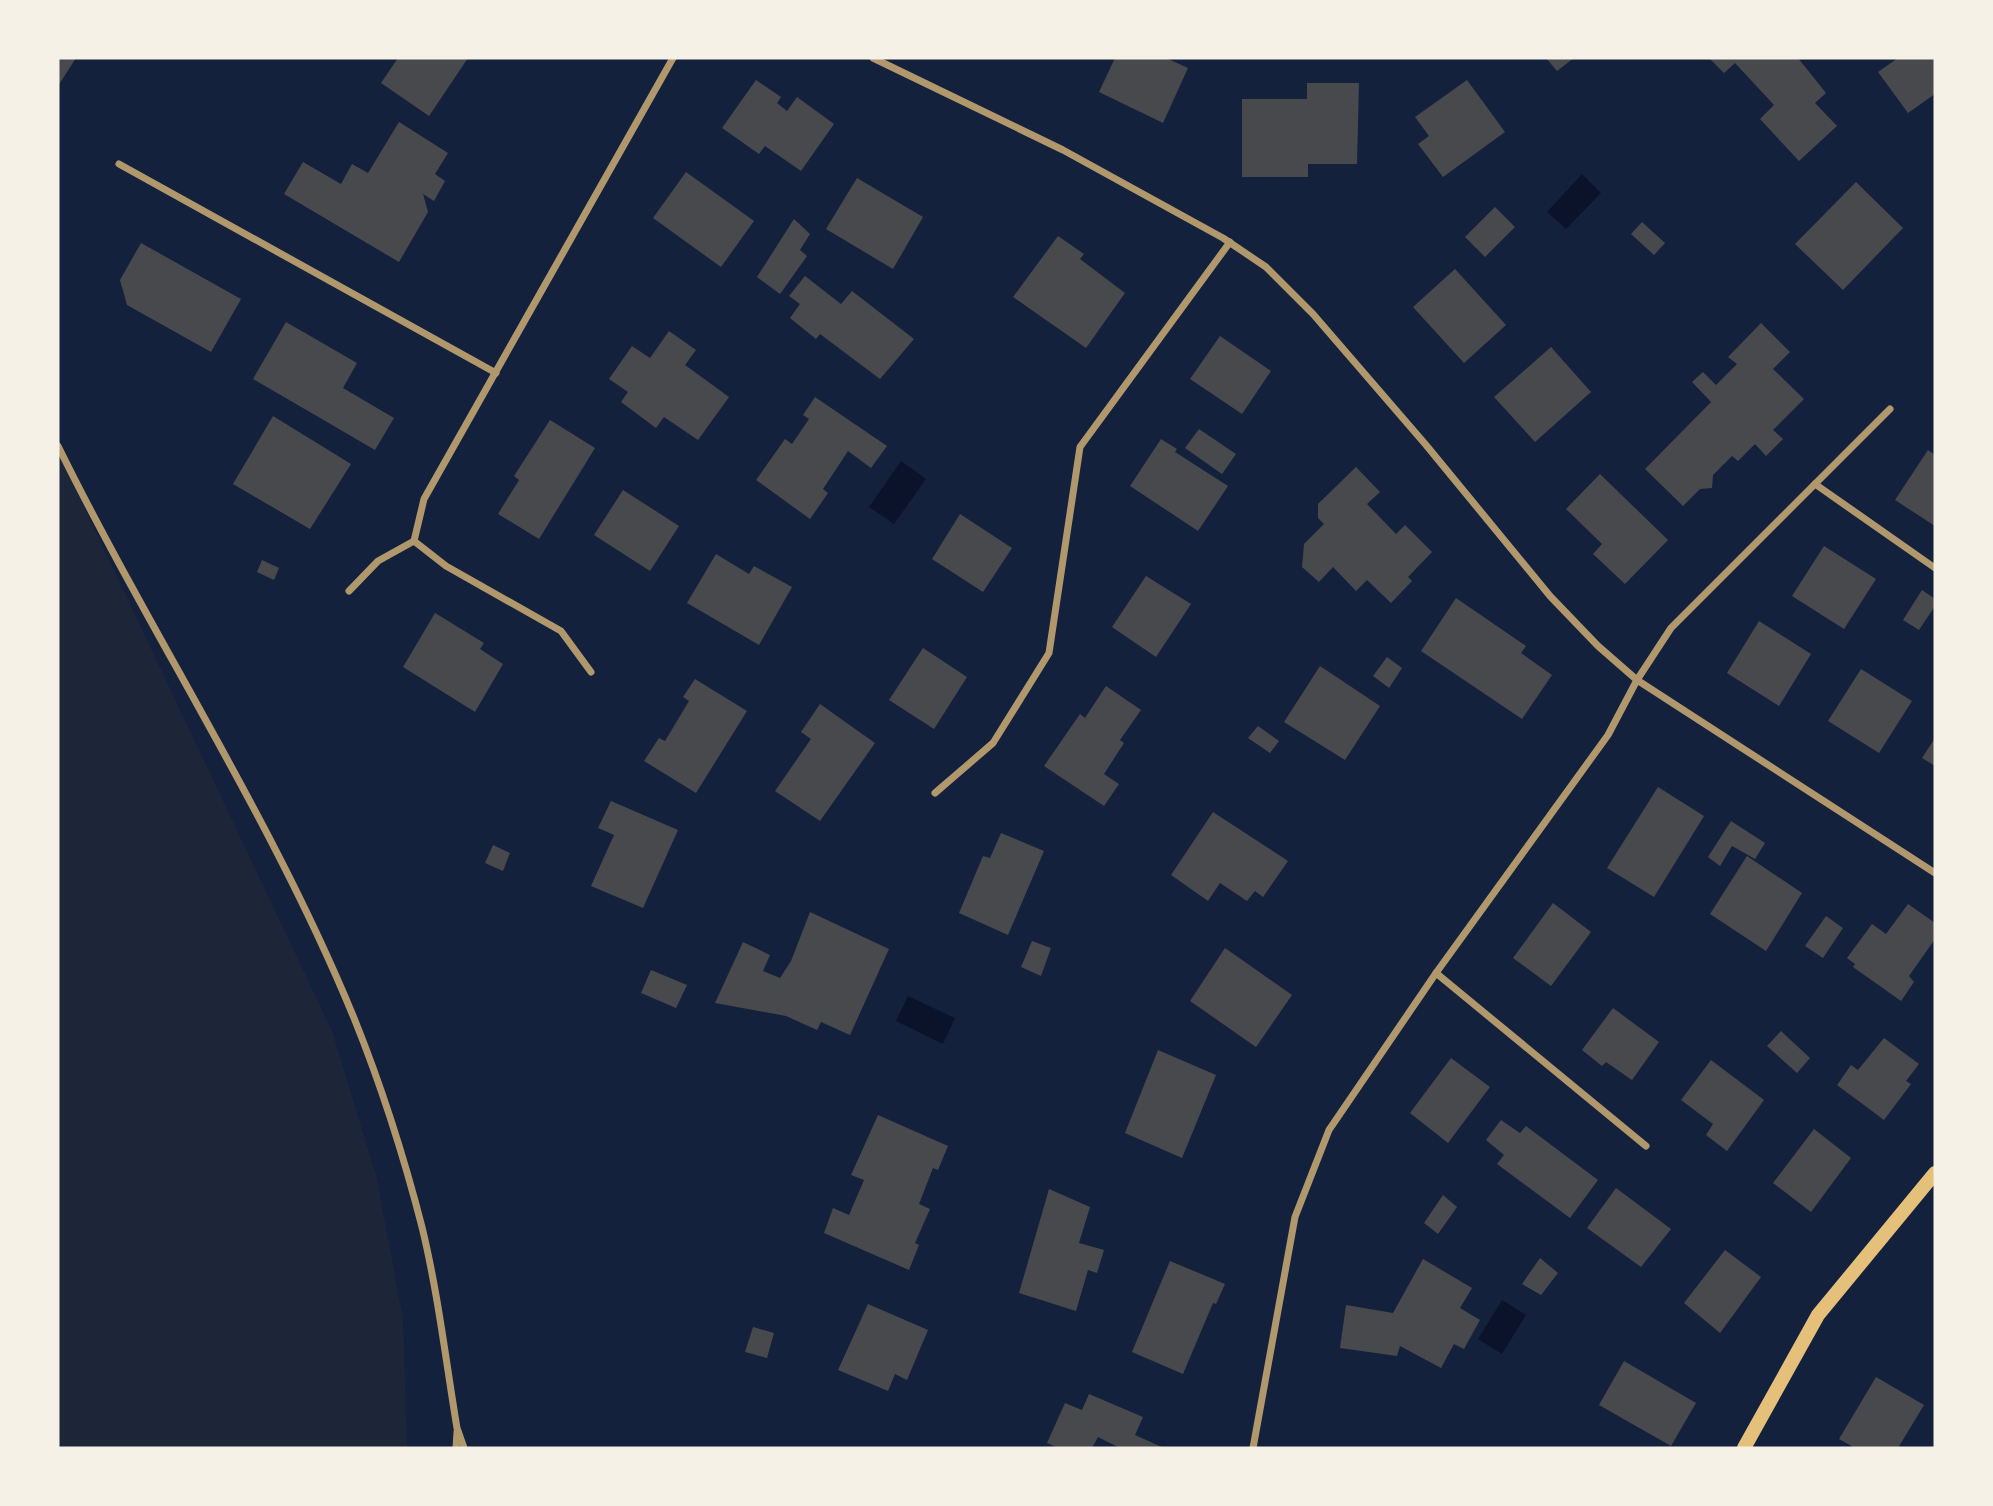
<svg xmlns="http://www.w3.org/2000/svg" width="1993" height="1506" viewBox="0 0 1993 1506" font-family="'Golos Text',sans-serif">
  <rect width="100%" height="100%" fill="#14213d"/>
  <polygon fill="#1d2539" points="58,452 332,1031 376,1175 403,1319 407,1448 58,1448"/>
  <g fill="#0b132b">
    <polygon points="1582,174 1601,193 1566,229 1547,212"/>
    <polygon points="901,461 926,479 894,524 869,507"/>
    <polygon points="908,996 955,1018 943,1044 896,1021"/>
    <polygon points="1502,1300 1526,1315 1502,1354 1478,1339"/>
  </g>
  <g fill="#48494c">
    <polygon points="58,58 76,58 58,86"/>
    <polygon points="398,58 468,58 429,116 381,83"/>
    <polygon points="1115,58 1166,58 1188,68 1163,123 1099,92"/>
    <polygon points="1546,58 1574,58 1557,71"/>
    <polygon points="1709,58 1798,58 1826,93 1815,103 1837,126 1799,161 1760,119 1774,105 1735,63 1724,73"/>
    <polygon points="1898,58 1935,58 1935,94 1908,113 1878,72"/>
    <polygon points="756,80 781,97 777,103 787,111 797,97 834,124 801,171 765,146 759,154 722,128"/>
    <polygon points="1467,80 1505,132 1443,177 1418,144 1429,136 1415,117"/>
    <polygon points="1307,83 1359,83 1357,164 1308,164 1308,177 1242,177 1242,99 1307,99"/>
    <polygon points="399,122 448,153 435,174 445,181 434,201 423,194 428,212 399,262 284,194 303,162 341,184 352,164 368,173"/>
    <polygon points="686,172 754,221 721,267 653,218"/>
    <polygon points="857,178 923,217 893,269 826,229"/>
    <polygon points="1856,182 1903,228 1843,290 1795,244"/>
    <polygon points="1495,207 1515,227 1485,257 1465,237"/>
    <polygon points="794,219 810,234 800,250 807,256 780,294 757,277"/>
    <polygon points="1642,222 1665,243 1654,255 1631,234"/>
    <polygon points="1058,236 1084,254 1080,259 1125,293 1086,348 1013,297"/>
    <polygon points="141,243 241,299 211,352 127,305 120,280"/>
    <polygon points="1455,269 1506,325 1464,363 1413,307"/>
    <polygon points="805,276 841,304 852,291 914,339 880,379 820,334 816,339 790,318 800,304 789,296"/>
    <polygon points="286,322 357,363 343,388 394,418 375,450 253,379"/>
    <polygon points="1761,323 1790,352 1773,369 1804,399 1773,430 1783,439 1766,456 1755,444 1738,461 1732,456 1713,475 1712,488 1700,489 1683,506 1645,469 1711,402 1692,382 1703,372 1716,385 1737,364 1728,357"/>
    <polygon points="669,331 696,350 685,365 729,397 698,440 664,417 656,428 621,402 628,392 609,379 632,346 650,358"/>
    <polygon points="1220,336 1271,371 1242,414 1190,379"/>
    <polygon points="1551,347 1591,392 1535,442 1494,397"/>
    <polygon points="815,397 887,446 871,468 848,451 823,489 828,493 810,519 756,480 785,439 792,444 809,419 803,415"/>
    <polygon points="273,416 351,464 310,529 233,484"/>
    <polygon points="550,420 595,448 539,539 498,514 519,480 514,476"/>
    <polygon points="1199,429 1236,454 1222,474 1185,448"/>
    <polygon points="1161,439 1177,449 1175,452 1228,486 1198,531 1130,486"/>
    <polygon points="1928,450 1935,455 1935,526 1895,500"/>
    <polygon points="1356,467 1380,492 1367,504 1396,534 1405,525 1432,552 1408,577 1412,581 1391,603 1367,580 1356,591 1333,567 1319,582 1302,567 1304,544 1324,524 1318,518 1318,504"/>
    <polygon points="1600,474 1668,540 1625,584 1593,554 1602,544 1566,509"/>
    <polygon points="623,490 679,526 650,571 594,535"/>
    <polygon points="960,514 1012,548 983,592 932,559"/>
    <polygon points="1824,546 1876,579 1844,629 1792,596"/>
    <polygon points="716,554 749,574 754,566 792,587 759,645 687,603"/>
    <polygon points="262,560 279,568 274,580 257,572"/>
    <polygon points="1146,576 1191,604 1156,657 1112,627"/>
    <polygon points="1922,590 1935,599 1935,606 1919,630 1903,620"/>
    <polygon points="1456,598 1526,646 1521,653 1552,675 1522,719 1421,651"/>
    <polygon points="435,613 484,643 480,649 503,664 475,712 403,667"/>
    <polygon points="1759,621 1811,654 1779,706 1727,673"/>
    <polygon points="923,648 967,677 934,729 889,700"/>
    <polygon points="1387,657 1402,668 1389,688 1373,676"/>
    <polygon points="1320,666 1380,706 1345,760 1284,722"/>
    <polygon points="1861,669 1912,701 1879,753 1828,721"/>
    <polygon points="695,679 747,711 696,793 644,761 659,738 665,741 689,701 683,697"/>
    <polygon points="1106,686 1141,710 1120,740 1124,743 1104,774 1119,784 1104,806 1044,766 1080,714 1085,718"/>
    <polygon points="820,704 875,743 820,821 775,791 811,739 801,732"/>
    <polygon points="1258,726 1279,741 1270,753 1248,738"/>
    <polygon points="1935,738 1935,766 1922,758"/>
    <polygon points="1658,787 1704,816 1654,897 1607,868"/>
    <polygon points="611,801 678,830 643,908 591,886 614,835 598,828"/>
    <polygon points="1213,812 1288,861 1263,897 1255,891 1247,901 1220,883 1208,901 1171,875"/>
    <polygon points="1731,821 1765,843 1755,859 1732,846 1720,866 1708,857"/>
    <polygon points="1001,833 1044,851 1008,935 959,913 983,856 990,858"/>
    <polygon points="493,845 510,853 503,871 485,863"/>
    <polygon points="1747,856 1802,893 1766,951 1710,914"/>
    <polygon points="1553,903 1591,932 1551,986 1513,958"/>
    <polygon points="1908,904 1935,923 1935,939 1909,976 1914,982 1901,1001 1853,967 1855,964 1847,958 1872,924 1886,934"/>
    <polygon points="810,912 889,949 850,1035 821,1022 817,1030 786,1016 715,1003 743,942 770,955 763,971 780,978 791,961"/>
    <polygon points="1826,916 1843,928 1823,958 1805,946"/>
    <polygon points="1032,941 1051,948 1041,976 1021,967"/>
    <polygon points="1225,948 1292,995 1256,1047 1190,1001"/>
    <polygon points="651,970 687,985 676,1008 641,993"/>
    <polygon points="1613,1008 1659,1042 1632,1080 1606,1062 1602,1066 1582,1050"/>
    <polygon points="1781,1031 1810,1058 1797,1073 1767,1046"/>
    <polygon points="1884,1038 1919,1064 1906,1081 1911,1084 1884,1120 1837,1085 1851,1065 1858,1070"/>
    <polygon points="1158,1050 1216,1075 1182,1158 1125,1133"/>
    <polygon points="1451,1058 1490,1087 1448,1143 1410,1113"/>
    <polygon points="1711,1060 1764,1100 1727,1151 1706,1135 1713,1124 1681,1100"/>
    <polygon points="878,1115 948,1146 938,1170 933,1168 919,1204 930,1209 915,1243 919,1245 909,1270 824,1233 833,1208 849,1215 864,1180 851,1175"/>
    <polygon points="1501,1120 1520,1133 1526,1126 1598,1180 1570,1218 1497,1164 1504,1155 1486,1140"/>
    <polygon points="1814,1129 1851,1158 1811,1212 1773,1183"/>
    <polygon points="1616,1188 1671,1229 1641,1267 1587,1228"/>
    <polygon points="1049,1189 1090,1207 1079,1243 1104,1250 1097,1273 1088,1270 1076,1311 1019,1293"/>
    <polygon points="1443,1195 1457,1207 1438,1234 1424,1223"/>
    <polygon points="1725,1250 1761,1277 1720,1333 1684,1303"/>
    <polygon points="1540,1258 1558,1273 1541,1295 1522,1284"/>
    <polygon points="1423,1259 1472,1288 1460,1308 1480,1320 1464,1349 1454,1344 1441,1368 1400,1346 1397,1356 1340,1348 1346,1305 1393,1313"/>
    <polygon points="1170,1261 1225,1284 1216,1304 1213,1303 1183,1374 1132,1352"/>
    <polygon points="868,1304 928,1330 907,1380 895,1374 888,1391 838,1370"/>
    <polygon points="753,1327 774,1333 767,1358 745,1352"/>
    <polygon points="1624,1361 1696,1403 1671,1446 1599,1405"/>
    <polygon points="1876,1377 1924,1405 1898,1448 1855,1448 1839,1439"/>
    <polygon points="1089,1394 1143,1417 1135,1435 1164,1448 1120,1448 1098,1437 1092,1448 1058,1448 1047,1443 1065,1403 1082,1410"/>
  </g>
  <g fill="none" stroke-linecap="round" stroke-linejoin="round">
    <g stroke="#b1986c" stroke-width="7">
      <polyline points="873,58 1063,150 1223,238 1266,267 1313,314 1426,445 1550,596 1598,646 1637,680 1935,873"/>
      <polyline points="119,164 496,373"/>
      <path d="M58,446C153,639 272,818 354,1018C381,1085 404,1157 422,1227C438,1293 446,1362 457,1428L464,1448"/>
      <polyline points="1815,484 1935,568"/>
      <polyline points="349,591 378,561 414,541"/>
      <polyline points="591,672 561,631 446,566 414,541 424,499 673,58"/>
      <polyline points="935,793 993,743 1049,653 1080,447 1230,242"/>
      <polyline points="1436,973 1646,1146"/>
      <polyline points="456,1448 457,1432"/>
      <polyline points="1253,1448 1295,1217 1329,1130 1436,973 1608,735 1637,680 1671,628 1890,409"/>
    </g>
    <polyline stroke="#e5c07b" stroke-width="14" points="1744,1448 1818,1315 1935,1173"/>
  </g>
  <rect width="1993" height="1506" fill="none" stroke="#f6f1e7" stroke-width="119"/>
</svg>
